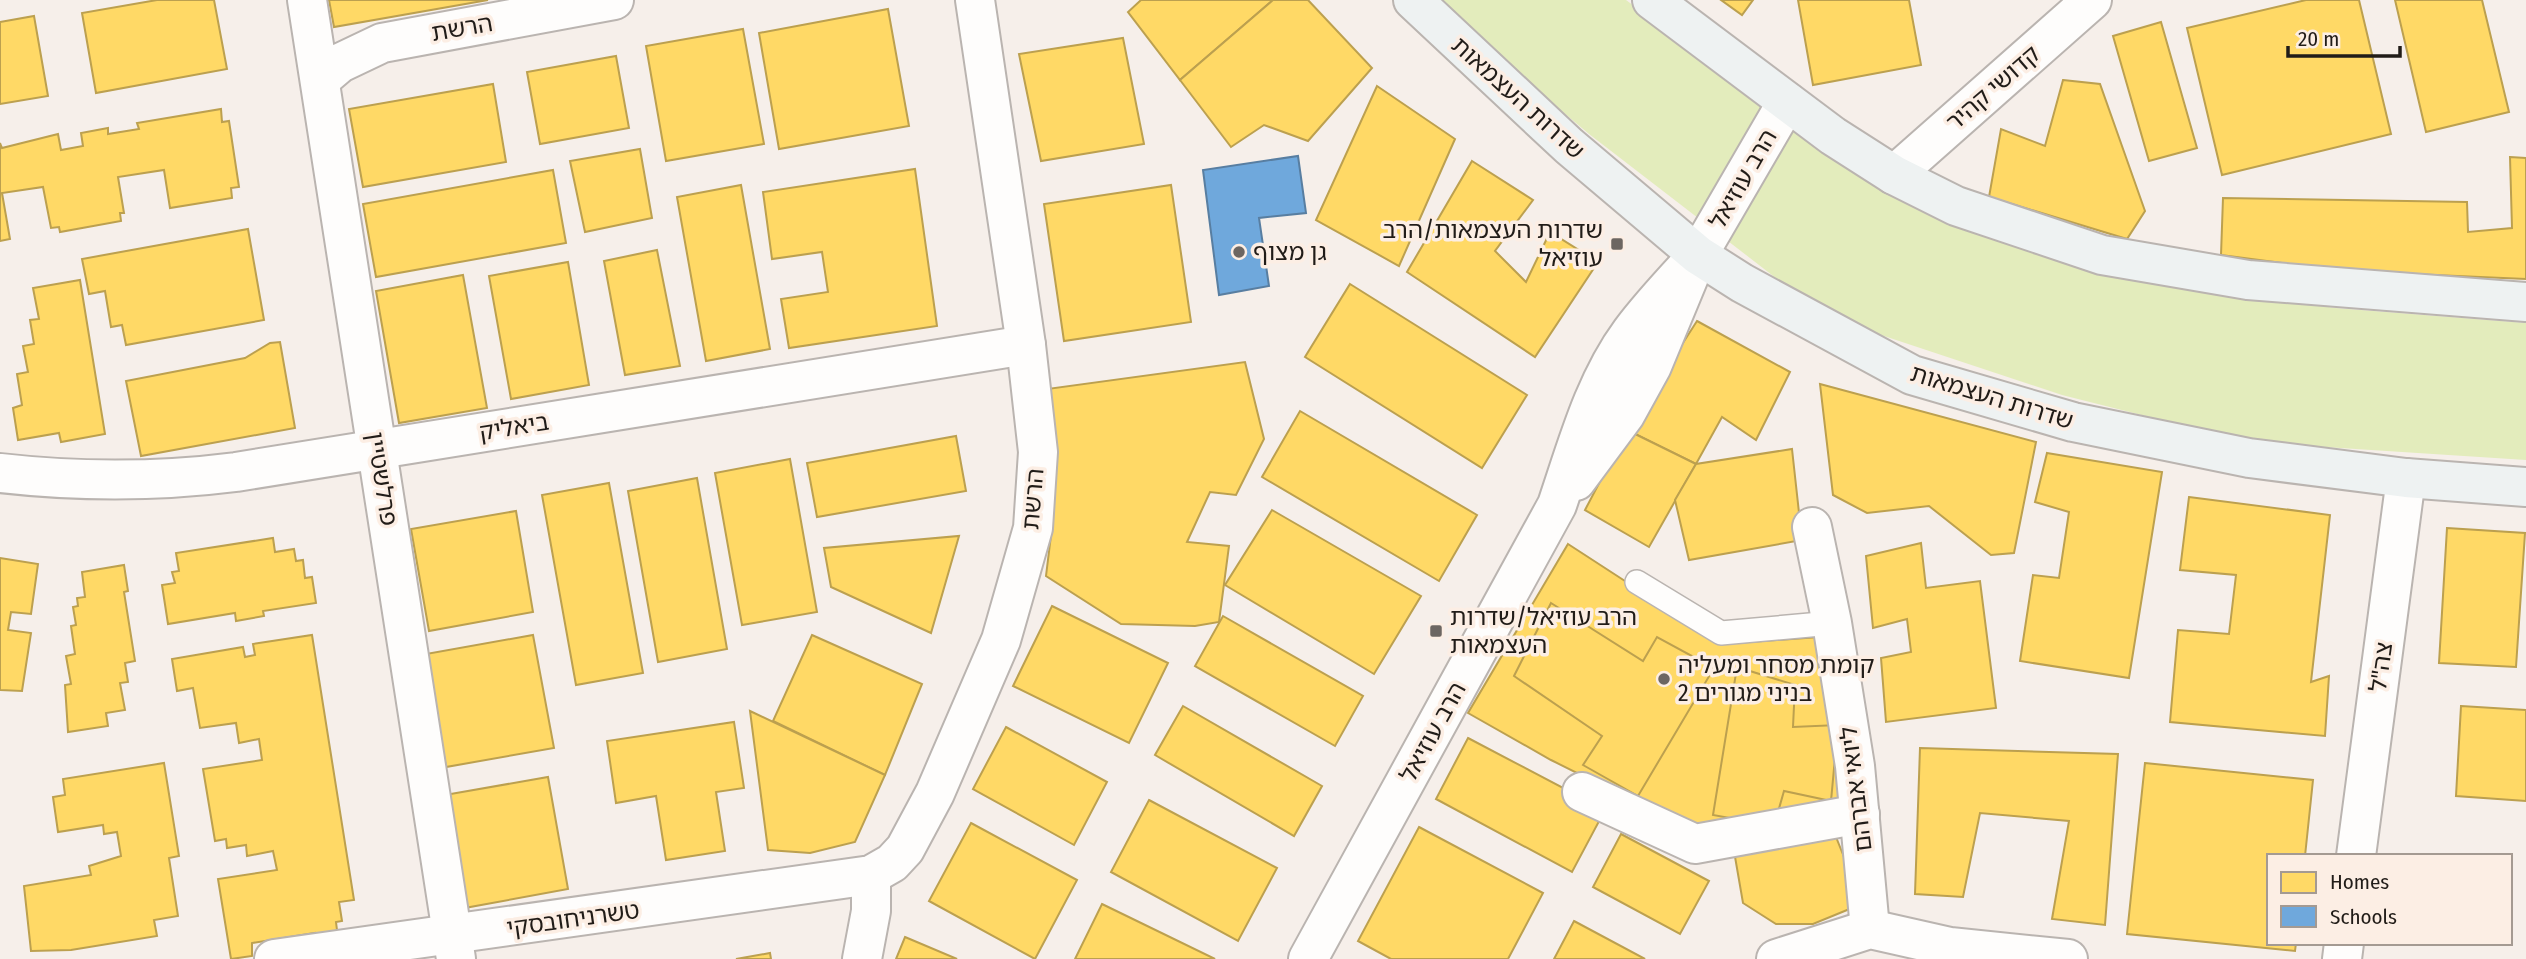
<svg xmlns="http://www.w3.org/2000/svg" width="2526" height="959" viewBox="0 0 2526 959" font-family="'Fira Sans Condensed','Noto Sans Hebrew',sans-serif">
  <rect width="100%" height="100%" fill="#f6efea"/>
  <polygon fill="#e3ecbc" points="1439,0 1626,0 1860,174 1949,221 2095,273 2335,308 2526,323 2526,460 2249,442 2062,395 1881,335 1785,285 1589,134 1482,44"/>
  <g fill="#ffd966" stroke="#bca04f" stroke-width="2">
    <polygon points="157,0 214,0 227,69 96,93 82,13"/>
    <polygon points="329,0 488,0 334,27"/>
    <polygon points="1141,0 1273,0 1180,80 1128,12"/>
    <polygon points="1273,0 1308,0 1372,68 1308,141 1264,125 1231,147 1180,80"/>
    <polygon points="1721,0 1753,0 1742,15"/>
    <polygon points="1798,0 1909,0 1921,65 1813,85"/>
    <polygon points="2306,0 2359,0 2391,134 2222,175 2187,28"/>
    <polygon points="2395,0 2482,0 2509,112 2426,132"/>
    <polygon points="888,9 909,126 779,149 759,33"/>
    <polygon points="34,16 48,96 0,104 0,22"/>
    <polygon points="2161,22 2197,148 2149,161 2113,36"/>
    <polygon points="743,29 764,144 666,161 646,46"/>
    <polygon points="1123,38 1144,144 1041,161 1019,54"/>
    <polygon points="616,56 629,128 540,144 527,72"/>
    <polygon points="2063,80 2100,84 2145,211 2127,239 1989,197 2001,129 2045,146"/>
    <polygon points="493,84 506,162 363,187 349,109"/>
    <polygon points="1377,86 1455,139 1399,266 1316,220"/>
    <polygon points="221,109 222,122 229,121 239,187 231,188 232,198 170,208 164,170 118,177 124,213 120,213 121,221 60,232 59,227 51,228 43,187 2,193 10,239 0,241 0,143 2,148 58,134 61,150 83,146 81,133 108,128 108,134 139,129 137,123"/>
    <polygon points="640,149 652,218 585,232 570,161"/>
    <polygon points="2510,157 2526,158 2526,279 2343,271 2221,255 2223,198 2467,202 2468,232 2512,228"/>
    <polygon points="1472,161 1533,200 1495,251 1526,282 1550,232 1598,262 1535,357 1407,272"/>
    <polygon points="915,169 937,326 789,348 781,299 828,292 822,252 772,259 763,192"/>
    <polygon points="553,170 566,243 376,277 363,204"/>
    <polygon points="741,185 770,349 706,361 677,197"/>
    <polygon points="1171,185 1191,322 1064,341 1044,204"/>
    <polygon points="248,229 264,320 126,345 122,325 111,327 105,291 89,294 82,259"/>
    <polygon points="657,250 680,366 625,375 604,261"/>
    <polygon points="568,262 589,385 511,399 489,276"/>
    <polygon points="463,275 487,408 399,423 376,291"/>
    <polygon points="80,280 105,434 61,442 59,433 18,440 13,408 22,405 17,374 28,372 23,346 34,344 30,320 39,319 33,288"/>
    <polygon points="1350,284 1527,395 1482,468 1305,357"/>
    <polygon points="1697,321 1790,372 1756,440 1722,417 1696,464 1627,430"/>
    <polygon points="280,342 295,428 141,456 126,381 245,358 270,343"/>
    <polygon points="1245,362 1264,439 1236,495 1210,492 1187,542 1229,546 1219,622 1195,626 1121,624 1046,576 1053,519 1047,389"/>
    <polygon points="1820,384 2036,442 2014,553 1991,555 1929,506 1867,513 1833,495"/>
    <polygon points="1300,411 1477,515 1439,581 1262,477"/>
    <polygon points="1627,430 1696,464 1649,547 1585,510"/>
    <polygon points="956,436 966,491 817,517 807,463"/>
    <polygon points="1792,449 1802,540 1689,560 1675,500 1696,464"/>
    <polygon points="2047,453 2162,472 2129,678 2020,661 2033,575 2059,578 2069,512 2035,502"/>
    <polygon points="790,459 817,612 742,625 715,473"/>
    <polygon points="697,478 727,649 658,662 628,491"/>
    <polygon points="609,483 643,673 576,685 542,495"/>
    <polygon points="2189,497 2330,515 2311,682 2329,676 2325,736 2170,722 2178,630 2229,634 2236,575 2180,570"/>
    <polygon points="1272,510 1421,596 1374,674 1225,585"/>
    <polygon points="516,511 533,612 429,631 411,529"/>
    <polygon points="2447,528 2525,533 2516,667 2439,663"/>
    <polygon points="959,536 931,633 831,587 824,548"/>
    <polygon points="273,538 275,552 294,549 296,561 303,560 305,578 312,577 316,603 263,611 264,616 236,621 235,613 168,624 162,585 175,583 172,572 179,571 176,553"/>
    <polygon points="1921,543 1926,588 1980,581 1996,708 1886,722 1881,658 1911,652 1907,619 1873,628 1866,556"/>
    <polygon points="1568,544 1722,644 1834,636 1858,800 1695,832 1551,760 1468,713"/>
    <polygon points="0,558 38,564 31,614 11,612 8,630 31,633 22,691 0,690"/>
    <polygon points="124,565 128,591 124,592 135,661 125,663 128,682 120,683 125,710 106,713 108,726 68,732 65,685 71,684 66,656 75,654 71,626 76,625 73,607 78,606 77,598 85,597 82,572"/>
    <polygon points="1551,603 1643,661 1657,637 1714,668 1638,796 1583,765 1602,736 1514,676"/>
    <polygon points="1052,606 1168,663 1129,743 1013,686"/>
    <polygon points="1223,616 1363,696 1335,746 1195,666"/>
    <polygon points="312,635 354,900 339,902 342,921 336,922 338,938 317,941 315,933 252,943 252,956 231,959 218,879 277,870 273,851 247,856 246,845 227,848 226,839 215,841 203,769 262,760 259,739 239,743 236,723 200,728 193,688 177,691 172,659 243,647 245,657 255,655 253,644"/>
    <polygon points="533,635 554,748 446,767 426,654"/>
    <polygon points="812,635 922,684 885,775 773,721"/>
    <polygon points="1737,667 1795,685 1793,727 1838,725 1831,801 1784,791 1774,826 1713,815"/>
    <polygon points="1183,706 1322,786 1294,836 1155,755"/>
    <polygon points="2461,706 2526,710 2526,801 2456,796"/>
    <polygon points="750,711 885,775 855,842 810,853 768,850"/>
    <polygon points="734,722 744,788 716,792 725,851 666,860 656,796 616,803 607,741"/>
    <polygon points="1006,727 1107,782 1074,845 973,789"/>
    <polygon points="1468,738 1605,810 1572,872 1436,799"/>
    <polygon points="1920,748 2118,754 2105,925 2052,919 2069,821 1980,813 1963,897 1915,894"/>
    <polygon points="164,763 179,856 169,858 178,916 154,920 157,936 71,950 31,951 24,886 91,875 89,866 121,856 117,832 104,834 103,825 58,832 53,797 65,795 63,779"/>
    <polygon points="2145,763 2313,780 2305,856 2269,856 2269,943 2296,943 2295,951 2127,934"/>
    <polygon points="548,777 568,889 459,909 439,796"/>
    <polygon points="1149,800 1277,868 1238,941 1111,872"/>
    <polygon points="971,823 1077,880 1035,959 929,901"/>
    <polygon points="1419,827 1543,893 1508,959 1391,959 1358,941"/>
    <polygon points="1834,832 1854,882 1852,908 1813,924 1776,924 1743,903 1734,851"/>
    <polygon points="1621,834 1709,881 1680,934 1593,887"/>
    <polygon points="1102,904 1215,959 1075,959"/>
    <polygon points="1574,921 1645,959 1554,959"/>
    <polygon points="905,937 957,959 896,959"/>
    <polygon points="770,953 771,959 736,959"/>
  </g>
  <polygon fill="#6fa8dc" stroke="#587ea1" stroke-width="2" points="1298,156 1306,213 1259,218 1269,286 1219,295 1203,170"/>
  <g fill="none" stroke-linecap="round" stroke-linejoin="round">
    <defs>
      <polyline id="service" points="1637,582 1721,633 1832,623"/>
      <g id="minor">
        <polyline points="307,0 456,959"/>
        <polyline points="320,80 340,63 382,43 614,0"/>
        <polyline points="1894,175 2092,0"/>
        <path d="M0,473C79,482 157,482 236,472L1026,345"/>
        <polyline points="1812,527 1832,623 1855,766 1870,929"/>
        <polyline points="1582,792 1695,844 1860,814"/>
        <polyline points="2356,856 2406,478"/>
        <polyline points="274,959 871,875 892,863 905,849 935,793 1001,640 1033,528 1038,452 1026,345 975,0"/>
        <polyline points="862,959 871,911 871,875"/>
        <polyline points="1776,959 1870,929 1950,947 2068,959"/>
        <polyline points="2342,959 2344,943"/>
      </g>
      <g id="tertiary">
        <polyline points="1576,481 1625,415 1652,366 1698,255 1787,102"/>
        <path d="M1308,959L1557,505C1577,446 1594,382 1631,332C1651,305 1675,280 1698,255"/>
      </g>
      <g id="secondary">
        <polyline points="1413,0 1569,146 1698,255 1742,283 1912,375 2073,422 2249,458 2406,478 2526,487"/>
        <polyline points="1652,0 1833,136 1894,175 1956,206 2102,255 2248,280 2526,302"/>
      </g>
    </defs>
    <use href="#service" stroke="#bab4b0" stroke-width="26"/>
    <use href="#minor" stroke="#bab4b0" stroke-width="42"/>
    <use href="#tertiary" stroke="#bab4b0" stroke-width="42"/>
    <use href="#secondary" stroke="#bab4b0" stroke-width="42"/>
    <use href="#service" stroke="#fefdfc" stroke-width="23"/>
    <use href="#minor" stroke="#fefdfc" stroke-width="38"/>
    <use href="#tertiary" stroke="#fefdfc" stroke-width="38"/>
    <use href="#secondary" stroke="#eef2f2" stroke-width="38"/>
  </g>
  <g fill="#6c6662" stroke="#fceee4" stroke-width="2.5">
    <rect x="1610" y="237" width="14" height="14" rx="3.5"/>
    <circle cx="1239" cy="252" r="7"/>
    <rect x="1429" y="624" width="14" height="14" rx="3.5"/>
    <circle cx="1664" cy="679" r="7"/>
  </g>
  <g text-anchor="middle" stroke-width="7" stroke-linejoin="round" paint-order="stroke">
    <g font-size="24" fill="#211c18" stroke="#fceee4">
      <text transform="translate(462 28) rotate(-10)" y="8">הרשת</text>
      <text transform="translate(1993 88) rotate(-41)" y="8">קדושי קהיר</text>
      <text transform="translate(1518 98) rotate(42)" y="8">שדרות העצמאות</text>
      <text transform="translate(1743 179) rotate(-60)" y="8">הרב עוזיאל</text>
      <text transform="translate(1992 397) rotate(17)" y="8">שדרות העצמאות</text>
      <text transform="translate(514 427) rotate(-9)" y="8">ביאליק</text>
      <text transform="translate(382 479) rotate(81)" y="8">פרלשטיין</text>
      <text transform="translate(1033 499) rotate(-85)" y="8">הרשת</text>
      <text transform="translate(2381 667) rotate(-82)" y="8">צה"ל</text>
      <text transform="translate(1433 732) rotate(-61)" y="8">הרב עוזיאל</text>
      <text transform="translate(1856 789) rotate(-97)" y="8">ליואי אברהם</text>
      <text transform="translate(573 919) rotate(-8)" y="8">טשרניחובסקי</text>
    </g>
    <g font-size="24" fill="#211c18" stroke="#fceee4" text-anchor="start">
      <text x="1603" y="238" text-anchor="end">שדרות העצמאות/הרב<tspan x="1603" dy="28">עוזיאל</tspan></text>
      <text x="1253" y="260">גן מצוף</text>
      <text x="1450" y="625">הרב עוזיאל/שדרות<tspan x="1450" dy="28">העצמאות</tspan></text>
      <text x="1678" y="673">קומת מסחר ומעליה<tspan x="1678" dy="28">2 בניני מגורים</tspan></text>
    </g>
  </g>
  <rect x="2267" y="854" width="245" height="91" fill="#fceee4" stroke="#a49a92" stroke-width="2"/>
  <rect x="2281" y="872" width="35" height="21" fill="#ffd966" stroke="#a49a92" stroke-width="2"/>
  <text x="2330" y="889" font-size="21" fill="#211c18">Homes</text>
  <rect x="2281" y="906" width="35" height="21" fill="#6fa8dc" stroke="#a49a92" stroke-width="2"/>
  <text x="2330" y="924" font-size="21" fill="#211c18">Schools</text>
  <path d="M2288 46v10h112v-10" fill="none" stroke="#211c18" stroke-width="3.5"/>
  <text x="2298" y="46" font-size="21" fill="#211c18" stroke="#fceee4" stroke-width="5" paint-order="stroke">20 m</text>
</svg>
